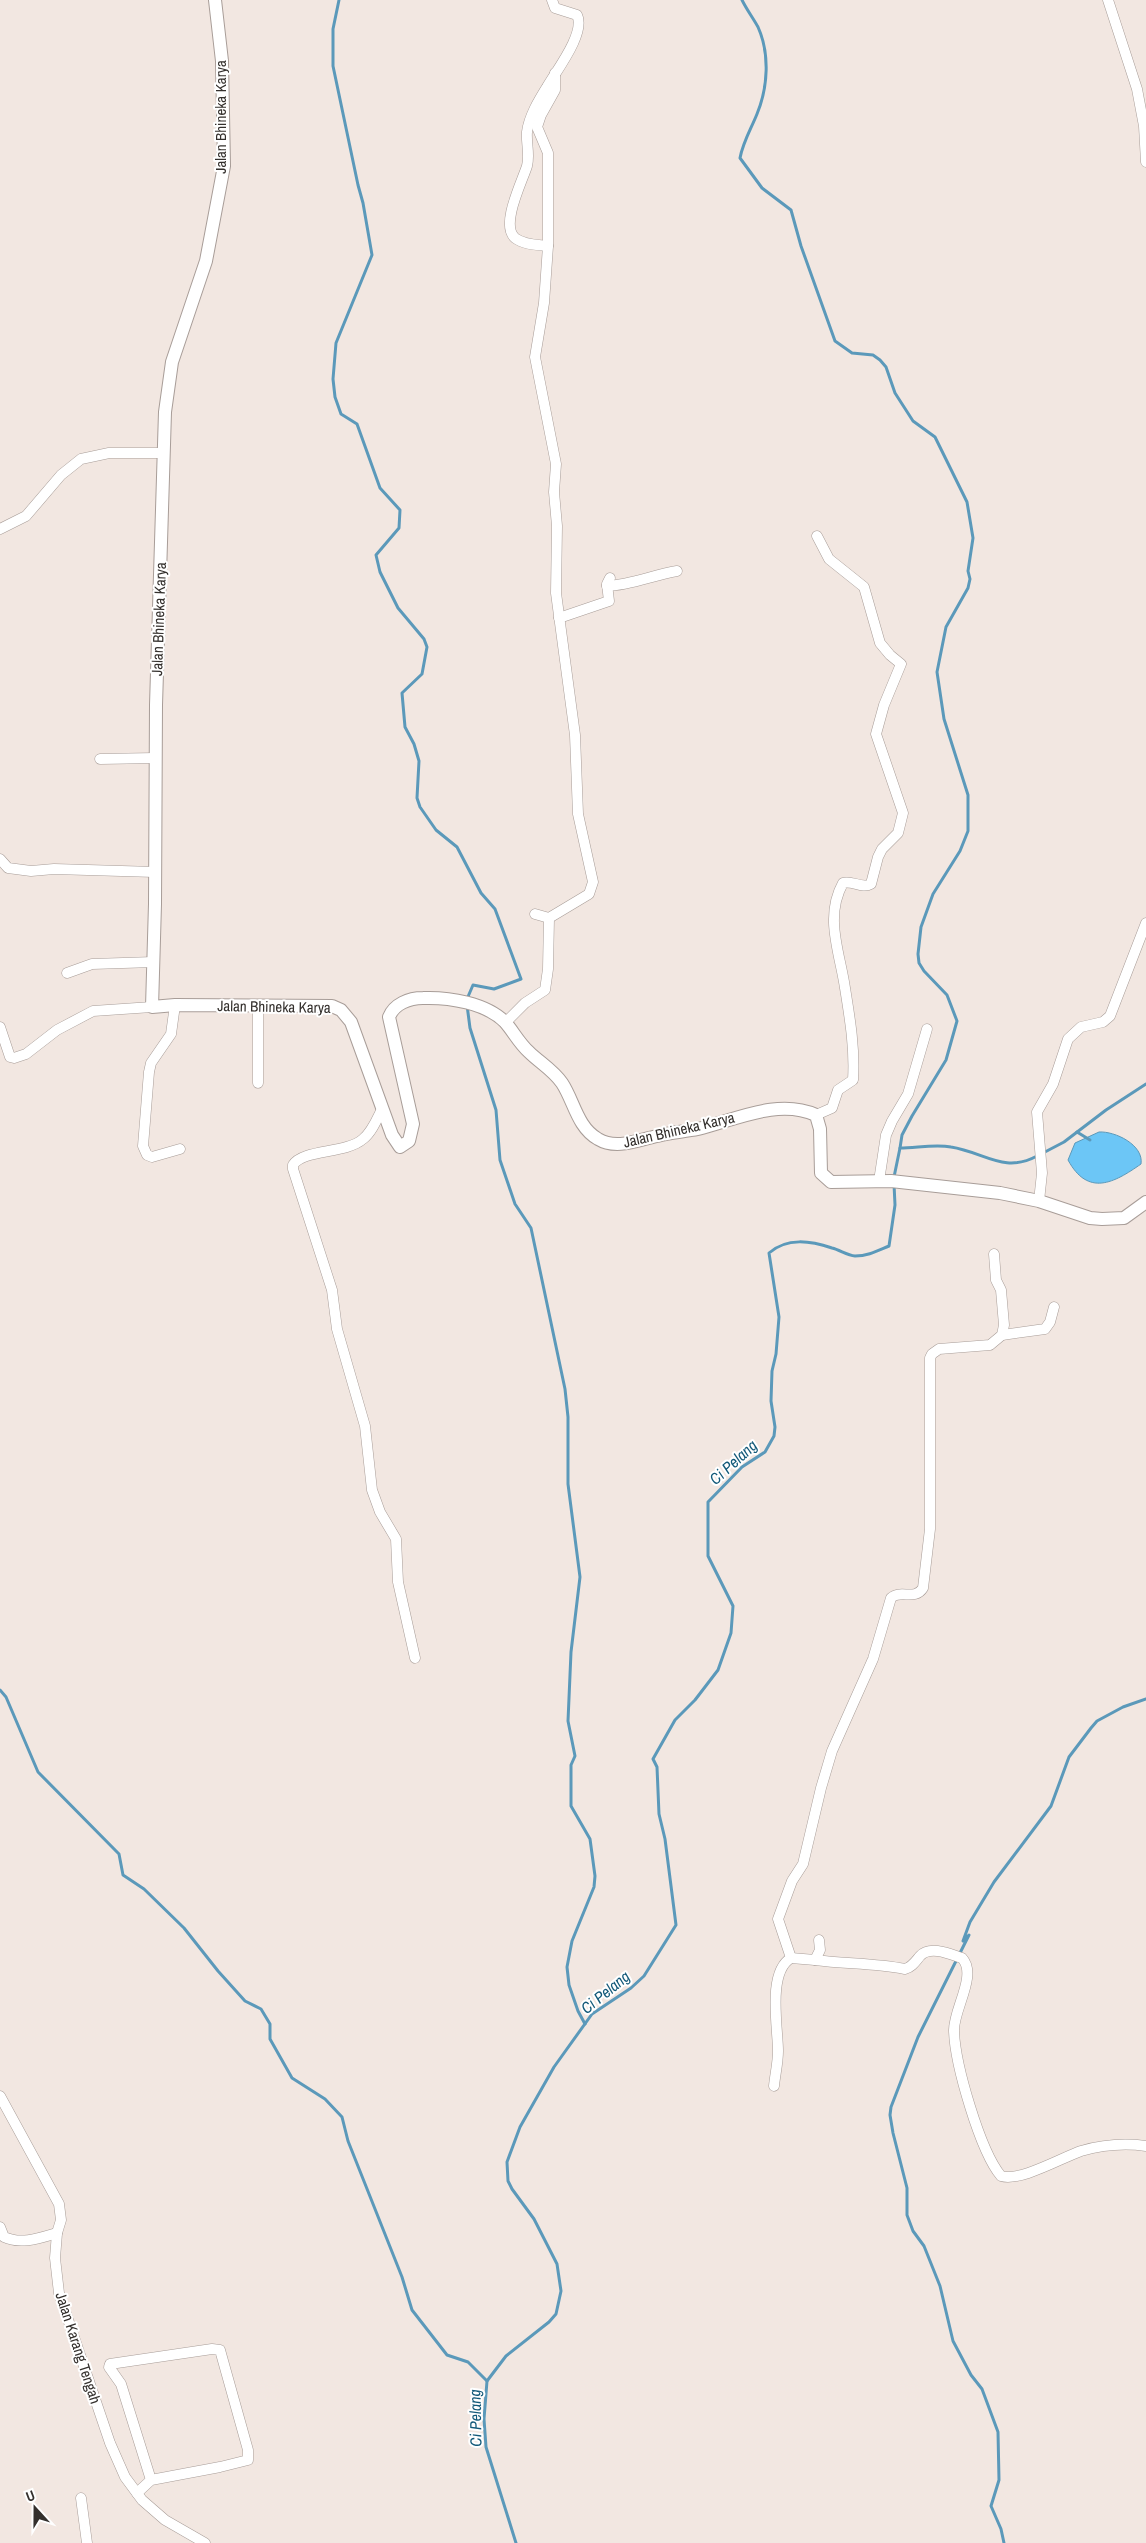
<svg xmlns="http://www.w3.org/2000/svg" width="1146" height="2543" viewBox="0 0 1146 2543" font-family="'Archivo Narrow',sans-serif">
  <rect width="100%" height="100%" fill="#f2e7e1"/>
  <path fill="#6cc6f6" stroke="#5b99ba" d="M1099,1132C1115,1131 1144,1145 1141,1164C1114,1183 1088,1197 1068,1160L1075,1143Z"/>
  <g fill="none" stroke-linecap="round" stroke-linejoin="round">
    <g stroke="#5b99ba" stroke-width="3">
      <polyline points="339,0 333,29 333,66 358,185 363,203 372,255 336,343 333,379 335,397 341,414 357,424 380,488 400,510 399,528 376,555 380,572 398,608 424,639 427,647 422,674 402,693 405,727 414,744 419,761 417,798 420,807 436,830 457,847 481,893 495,909 521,979 494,989 473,985 467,999"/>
      <path d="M742,0C747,10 753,18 758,27C770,54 768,87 757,114C751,129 743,142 740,158L762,188L791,210L801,246L835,341L852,353L873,355L880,360L886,367L895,393L913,421L935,437L967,502L973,538L968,571L970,579L968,588L946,627L937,672L944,719L968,795V831L960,851L933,894L921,927L918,954L919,963L924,971L947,995L957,1021L946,1060L912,1116L902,1135L900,1148"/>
      <polyline points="467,1005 470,1028 496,1110 500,1160 515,1204 531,1228 565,1389 568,1417 568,1484 580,1577 571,1652 568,1721 575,1756 571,1765 571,1806 590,1839 595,1876 594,1887 572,1941 567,1967 569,1985 578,2011 585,2024"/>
      <polyline points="1077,1132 1090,1140"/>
      <polyline points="1043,1153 1064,1142 1106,1110 1146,1084"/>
      <path d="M894,1177L900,1148C916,1148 935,1144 951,1147C984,1152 1004,1174 1037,1156"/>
      <polyline points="0,1690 6,1697 38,1772 119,1854 123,1875 144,1889 184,1928 218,1971 245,2001 261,2009 270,2024 270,2039 292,2078 325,2099 342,2117 348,2141 402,2277 412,2310 447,2355 468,2362 487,2381"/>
      <path d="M516,2543L486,2447L484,2419L487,2381L506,2356L549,2322L556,2314L561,2291L557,2264L534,2219L512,2189L508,2181L507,2162L520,2127L554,2067L592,2014L631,1988L644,1976L676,1925L665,1839L659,1814L657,1767L653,1759L675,1720L695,1700L718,1670L731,1633L733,1606L708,1556V1502L742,1467L765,1452L774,1436L775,1427L771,1401L772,1371L776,1354L779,1317L769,1253C787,1237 811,1241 832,1248C840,1250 847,1255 855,1256C868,1256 877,1251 889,1246L895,1205L894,1184"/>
      <polyline points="1004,2543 1001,2529 991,2506 999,2480 998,2432 982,2389 971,2375 953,2341 940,2286 924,2246 913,2231 907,2215 907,2188 893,2133 890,2115 891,2107 918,2037 969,1935 963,1941 970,1922 994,1882 1051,1806 1069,1757 1091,1728 1097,1721 1123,1707 1146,1699"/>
    </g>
    <defs>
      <g id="minor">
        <polyline points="1108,0 1137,89 1144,126 1146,162"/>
        <path d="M548,246C538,245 524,245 515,238C500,225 522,182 527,166C530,155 526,143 527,132C529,116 539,100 547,87C556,71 586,33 577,15L555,8L552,0"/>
        <polyline points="0,529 26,516 61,475 81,459 109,453 163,453"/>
        <path d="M607,586C631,585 653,575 677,571"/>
        <polyline points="559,618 609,601 607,584 610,578"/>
        <polyline points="100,759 155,758"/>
        <polyline points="0,859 8,868 31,871 54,869 155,872"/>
        <polyline points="535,914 549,918 589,894 593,882 578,814 575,735 556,593 557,526 554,492 556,464 535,357 544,303 548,246 548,153 537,127 541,115 555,90 555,73"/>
        <polyline points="67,973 92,964 154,962"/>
        <polyline points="175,1005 171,1034 151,1063 149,1072 143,1146 147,1155 152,1157 180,1149"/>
        <polyline points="505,1023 525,1003 545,990 548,969 549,918"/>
        <polyline points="0,1027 10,1057 14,1058 26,1054 57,1030 93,1011 152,1007"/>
        <polyline points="258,1083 258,1006"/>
        <path d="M382,1109C377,1119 372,1132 363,1139C346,1154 303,1149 293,1165V1169L332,1290L337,1329L365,1426L372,1490L380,1512L396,1539L398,1582L415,1658"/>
        <path d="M816,1115L832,1108L838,1090L853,1080C855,1049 850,1019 845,988C840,953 824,917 843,883C852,880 862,889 871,884L878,857L882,849L898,833L903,813L876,734L884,705L901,664L890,655L880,643L864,587L829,559L817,536"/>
        <polyline points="879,1181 886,1135 892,1121 908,1094 927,1029"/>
        <polyline points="1039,1201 1042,1173 1037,1112 1053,1084 1068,1039 1081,1027 1103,1022 1110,1016 1146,923"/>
        <polyline points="1002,1335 1045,1329 1050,1322 1054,1307"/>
        <polyline points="791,1958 815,1960 820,1950 819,1940"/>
        <path d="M815,1960C845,1964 875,1963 905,1969C912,1967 915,1962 920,1956C930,1945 950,1954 962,1958C978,1975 953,2010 954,2031C955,2064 980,2151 1001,2176C1020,2182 1061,2158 1081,2151C1102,2145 1124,2143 1146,2146"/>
        <path d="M774,2086C775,2075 778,2063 778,2051C778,2028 767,1972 791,1958L778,1919L792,1881L803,1864L821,1788L832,1751L873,1659L891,1598C900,1589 915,1601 923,1588L930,1529V1358L932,1354L939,1349L990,1345L1002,1335L1004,1325L1001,1290L996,1280L994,1254"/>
        <polyline points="0,2096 59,2204 61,2220 57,2233 55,2258 59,2293 110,2443 125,2477 142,2500 165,2520 205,2543"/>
        <path d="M0,2227L4,2237C21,2245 40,2238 57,2233"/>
        <polyline points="137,2493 151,2480 220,2467 248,2460 248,2450 220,2350 212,2349 110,2364 109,2367 121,2384 151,2480"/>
        <polyline points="81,2498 87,2543"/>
      </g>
      <path id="tertiary" d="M215,0L222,61L224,166L206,261L172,362L165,412L156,705L155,904L152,1007L175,1005L332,1006L341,1010L351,1022L392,1135L400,1147L409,1141L413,1124L389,1017C394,1004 409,998 423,998C449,997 486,1003 505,1022C513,1031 519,1043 529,1052C539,1062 553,1070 562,1083C574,1101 577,1127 598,1139C616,1150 638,1140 657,1136C670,1132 684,1132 698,1129C735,1120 778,1098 816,1115L820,1129L821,1173L831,1182L891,1181L1000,1193L1039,1201L1090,1218L1102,1219L1124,1218L1146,1202"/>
    </defs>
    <use href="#minor" stroke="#a89d98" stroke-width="11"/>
    <use href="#tertiary" stroke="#a89d98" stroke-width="14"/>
    <use href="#minor" stroke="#fff" stroke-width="10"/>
    <use href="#tertiary" stroke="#fff" stroke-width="12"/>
  </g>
  <g text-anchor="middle" stroke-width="4" stroke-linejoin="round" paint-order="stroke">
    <g font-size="15" fill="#34302d" stroke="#fff">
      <text transform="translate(221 117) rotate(-90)" y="5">Jalan Bhineka Karya</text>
      <text transform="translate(159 619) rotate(-88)" y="5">Jalan Bhineka Karya</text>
      <text transform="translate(274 1007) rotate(1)" y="5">Jalan Bhineka Karya</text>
      <text transform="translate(679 1130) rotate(-13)" y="5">Jalan Bhineka Karya</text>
      <text transform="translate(78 2348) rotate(72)" y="5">Jalan Karang Tengah</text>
    </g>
    <g font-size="16" font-style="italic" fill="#125979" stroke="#fff">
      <text transform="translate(733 1462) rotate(-42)" y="6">Ci Pelang</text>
      <text transform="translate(605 1992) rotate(-39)" y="6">Ci Pelang</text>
      <text transform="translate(475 2418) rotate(-91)" y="6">Ci Pelang</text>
    </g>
  </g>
  <g transform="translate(35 2508) rotate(339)" stroke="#ffffff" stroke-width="4" paint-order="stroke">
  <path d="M0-4L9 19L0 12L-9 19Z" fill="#34302d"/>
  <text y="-8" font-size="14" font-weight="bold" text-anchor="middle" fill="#34302d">U</text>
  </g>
</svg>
